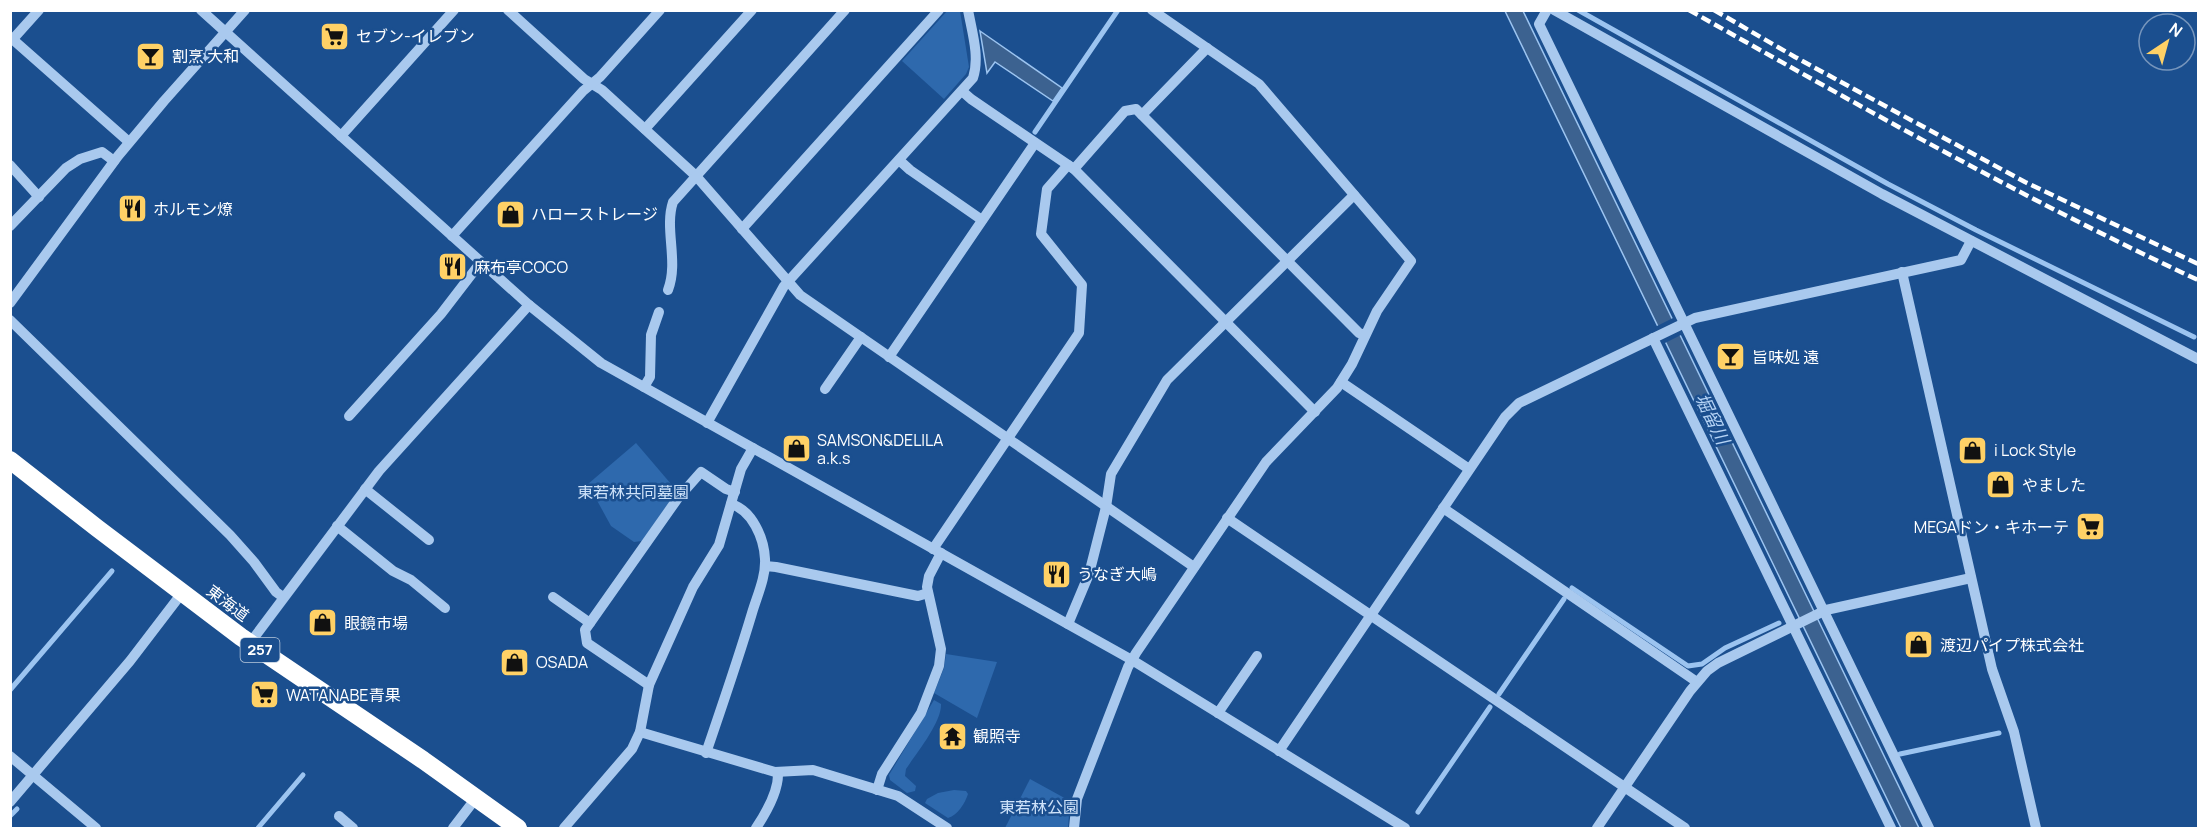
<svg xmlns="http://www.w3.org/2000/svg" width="2209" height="839" viewBox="0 0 2209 839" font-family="Manrope,'Noto Sans JP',sans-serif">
  <rect width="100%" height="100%" fill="#1b4f8f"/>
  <g fill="#2e69ad">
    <polygon points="948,10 960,11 969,67 966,74 944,99 902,61"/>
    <polygon points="636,443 677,491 642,541 634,542 611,526 588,484"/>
    <polygon points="946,654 997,662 977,718 934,693 944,668"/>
    <path d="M934,700L941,704C942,722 916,754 906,769L905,776L916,786L915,791L907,793L890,780L889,775Z"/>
    <polygon points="1030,779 1070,801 1068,828 1005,828"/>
    <path d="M954,790L966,791L968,794C965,803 958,815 948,818L925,803L927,799L938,793Z"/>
  </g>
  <g fill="#3c6290" stroke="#9cc4f0" stroke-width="1.5">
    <polygon points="1505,11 1523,11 1919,828 1901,828"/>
    <polygon points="980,31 1062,88 1053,101 995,62 987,73"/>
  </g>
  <polygon fill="#1b4f8f" points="1675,317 1683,334 1663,344 1655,327"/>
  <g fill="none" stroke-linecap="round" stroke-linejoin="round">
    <g stroke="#9cc4f0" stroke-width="5">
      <polyline points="1578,10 1888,184 1976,230 2194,337"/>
      <polyline points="1035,132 1118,10"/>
      <polyline points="1572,588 1688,666 1702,664 1725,648 1779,623"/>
      <polyline points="10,690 112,571"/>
      <polyline points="1499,694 1564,599"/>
      <polyline points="1900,754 1999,733"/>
      <polyline points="1418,812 1490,707"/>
      <polyline points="10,816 17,809"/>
      <polyline points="258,828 303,775"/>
    </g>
    <g stroke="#a9c9ee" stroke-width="10">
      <polyline points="201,10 529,305 601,363 1132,660 1405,828"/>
      <polyline points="508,10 584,79 602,90 696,176 800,295 1194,567"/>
      <polyline points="1547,10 1539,24 1929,828"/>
      <polyline points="1554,10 1882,194 2198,359"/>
      <polyline points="10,37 129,142"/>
      <polyline points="13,39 39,10"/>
      <polyline points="962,91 971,99 1074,169 1315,412"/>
      <polyline points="1142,115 1207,48"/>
      <polyline points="645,129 752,10"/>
      <polyline points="341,136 454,10"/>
      <polyline points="899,160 910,170 982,220"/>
      <polyline points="10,165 39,197"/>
      <polyline points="1074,169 1125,111 1136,109 1359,333 1365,335"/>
      <polyline points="10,226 66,168 80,159 102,152 114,161"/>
      <polyline points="742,229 939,10"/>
      <polyline points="452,236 583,91 600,77 660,10"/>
      <polyline points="1902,272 1992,669 2014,732 2036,828"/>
      <path d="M668,290C679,261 664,229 673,202L845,10"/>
      <polyline points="10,303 118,156 164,101 245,10"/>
      <polyline points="10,320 230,535 254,562 276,592 283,597"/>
      <polyline points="1653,338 1891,828"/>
      <polyline points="889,357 1035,143"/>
      <polyline points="1341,382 1469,469"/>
      <polyline points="644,387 650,377 651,335 659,312"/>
      <polyline points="825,389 861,337"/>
      <polyline points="349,416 441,314 481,262"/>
      <path d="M707,423L784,286L973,78C980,57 972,32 968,10"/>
      <polyline points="365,489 429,540"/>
      <polyline points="1443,508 1697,682"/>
      <polyline points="1227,518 1685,828"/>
      <polyline points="337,526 393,571 411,580 445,608"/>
      <polyline points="933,549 1079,333 1082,285 1041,234 1047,189 1068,165"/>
      <polyline points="765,566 776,567 918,596 928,593"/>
      <polyline points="553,597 590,623"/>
      <polyline points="1068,624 1089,574 1106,507 1111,474 1167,380 1354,195"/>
      <polyline points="250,643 379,471 529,305"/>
      <polyline points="649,685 587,643 585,630 678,498 701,472 726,489 735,492"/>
      <polyline points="1218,713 1257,656"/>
      <polyline points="640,732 775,772 813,770 898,796 947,828"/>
      <polyline points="1279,751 1505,417 1519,403 1695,318 1961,260 1971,241"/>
      <path d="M706,753C722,706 738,660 752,613C757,596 766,577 765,559C764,538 752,510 731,504"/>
      <polyline points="10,756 96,828"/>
      <polyline points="877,790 882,774 921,713 939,666 941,649 927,587 929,576 941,553"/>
      <polyline points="10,802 130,661 182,593"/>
      <polyline points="339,816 353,828"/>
      <polyline points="453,828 476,798"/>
      <polyline points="564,828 632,749 640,732 649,685 693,587 719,545 741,469 753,448"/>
      <path d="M756,828C766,813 779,790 778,772"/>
      <polyline points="1074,828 1077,799 1128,667 1136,653 1266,462 1337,388 1352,364 1377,311 1411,261 1259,84 1152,10"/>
      <polyline points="1597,828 1690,691 1707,671 1718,663 1826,610 1971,578"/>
    </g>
    <polyline stroke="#fff" stroke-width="18" points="10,460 97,528 241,637 423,760 518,828"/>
    <g stroke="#fff" stroke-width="4.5" stroke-dasharray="10 4.5" stroke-linecap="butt">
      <path d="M1689,10C1856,104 2024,199 2198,280"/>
      <polyline points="1714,10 1795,57 2025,182 2198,264"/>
    </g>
  </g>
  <defs>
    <symbol id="supermarket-square" viewBox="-11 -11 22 22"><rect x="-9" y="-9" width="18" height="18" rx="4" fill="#ffd166" stroke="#1b4f8f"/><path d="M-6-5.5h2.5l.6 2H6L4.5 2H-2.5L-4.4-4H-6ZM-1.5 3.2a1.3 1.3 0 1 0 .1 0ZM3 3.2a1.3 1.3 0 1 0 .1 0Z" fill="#111"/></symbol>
    <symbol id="bar-square" viewBox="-11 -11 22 22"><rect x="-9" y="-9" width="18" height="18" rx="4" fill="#ffd166" stroke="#1b4f8f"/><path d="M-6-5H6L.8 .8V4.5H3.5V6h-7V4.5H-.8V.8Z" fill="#111"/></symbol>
    <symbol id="restaurant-square" viewBox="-11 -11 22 22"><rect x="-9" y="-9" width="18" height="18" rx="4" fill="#ffd166" stroke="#1b4f8f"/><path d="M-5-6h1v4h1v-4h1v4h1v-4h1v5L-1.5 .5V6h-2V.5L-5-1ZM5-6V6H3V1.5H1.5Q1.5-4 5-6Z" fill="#111"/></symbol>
    <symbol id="shop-square" viewBox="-11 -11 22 22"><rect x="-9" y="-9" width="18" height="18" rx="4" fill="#ffd166" stroke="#1b4f8f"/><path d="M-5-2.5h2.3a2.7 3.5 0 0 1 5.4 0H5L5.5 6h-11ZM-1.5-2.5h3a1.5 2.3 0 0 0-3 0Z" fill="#111"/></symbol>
    <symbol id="temple-square" viewBox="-11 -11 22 22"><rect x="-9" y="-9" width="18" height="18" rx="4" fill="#ffd166" stroke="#1b4f8f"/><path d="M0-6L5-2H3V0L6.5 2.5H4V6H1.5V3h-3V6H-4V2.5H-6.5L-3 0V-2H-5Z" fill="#111"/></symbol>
  </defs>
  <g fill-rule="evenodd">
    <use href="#supermarket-square" x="318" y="20" width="33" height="33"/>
    <use href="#bar-square" x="134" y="40" width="33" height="33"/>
    <use href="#restaurant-square" x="116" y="192" width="33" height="33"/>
    <use href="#shop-square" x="494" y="198" width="33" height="33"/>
    <use href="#restaurant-square" x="436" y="250" width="33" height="33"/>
    <use href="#bar-square" x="1714" y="340" width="33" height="33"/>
    <use href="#shop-square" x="780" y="432" width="33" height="33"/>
    <use href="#shop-square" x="1956" y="434" width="33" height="33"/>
    <use href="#shop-square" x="1984" y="468" width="33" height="33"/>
    <use href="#supermarket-square" x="2074" y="510" width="33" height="33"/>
    <use href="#restaurant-square" x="1040" y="558" width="33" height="33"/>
    <use href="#shop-square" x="306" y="606" width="33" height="33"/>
    <use href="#shop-square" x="1902" y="628" width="33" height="33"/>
    <use href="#shop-square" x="498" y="646" width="33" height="33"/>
    <use href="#supermarket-square" x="248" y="678" width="33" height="33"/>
    <use href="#temple-square" x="936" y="720" width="33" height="33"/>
  </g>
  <g text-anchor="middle" stroke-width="5" stroke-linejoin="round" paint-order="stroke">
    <rect fill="#1b4f8f" stroke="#bbcadd" stroke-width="1.5" x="240.5" y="638" width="39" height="24" rx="4.5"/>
    <g font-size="15" font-weight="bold" fill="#fff">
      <text x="260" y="655">257</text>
    </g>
    <g font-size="16" fill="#fff" stroke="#1b4f8f" text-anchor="start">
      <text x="356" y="42">セブン-イレブン</text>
      <text x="172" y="62">割烹 大和</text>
      <text x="153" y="215">ホルモン燎</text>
      <text x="531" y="220">ハローストレージ</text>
      <text x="474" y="273">麻布亭COCO</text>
      <text x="1752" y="363">旨味処 遠</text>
      <text x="817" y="446">SAMSON&amp;DELILA<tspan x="817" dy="18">a.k.s</tspan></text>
      <text x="1994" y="456">i Lock Style</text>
      <text x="2022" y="491">やました</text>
      <text x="2069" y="533" text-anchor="end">MEGAドン・キホーテ</text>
      <text x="1077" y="580">うなぎ大嶋</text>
      <text x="344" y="629">眼鏡市場</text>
      <text x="1940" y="651">渡辺パイプ株式会社</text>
      <text x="536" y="668">OSADA</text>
      <text x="286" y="701">WATANABE青果</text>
      <text x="973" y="742">観照寺</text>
    </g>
    <g font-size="16" fill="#cfe3fa" stroke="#1b4f8f">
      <text x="633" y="498">東若林共同墓園</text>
      <text x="1039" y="813">東若林公園</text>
    </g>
    <g font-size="16" fill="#fff" stroke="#1b4f8f">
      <text transform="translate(228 603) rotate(37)" y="6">東海道</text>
    </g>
    <g font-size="18" font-style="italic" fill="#b5d3f5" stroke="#1b4f8f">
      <text transform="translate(1712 419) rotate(64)" y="6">堀留川</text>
    </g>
  </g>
  <rect width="2209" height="839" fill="none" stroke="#ffffff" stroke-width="24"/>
  <g transform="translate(2167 42) rotate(36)"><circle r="28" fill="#1b4f8f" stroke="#7695bc" stroke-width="1.5"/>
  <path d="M0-4.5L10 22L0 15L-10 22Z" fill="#ffd166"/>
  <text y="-9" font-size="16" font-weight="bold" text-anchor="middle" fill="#ffffff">N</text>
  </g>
</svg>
